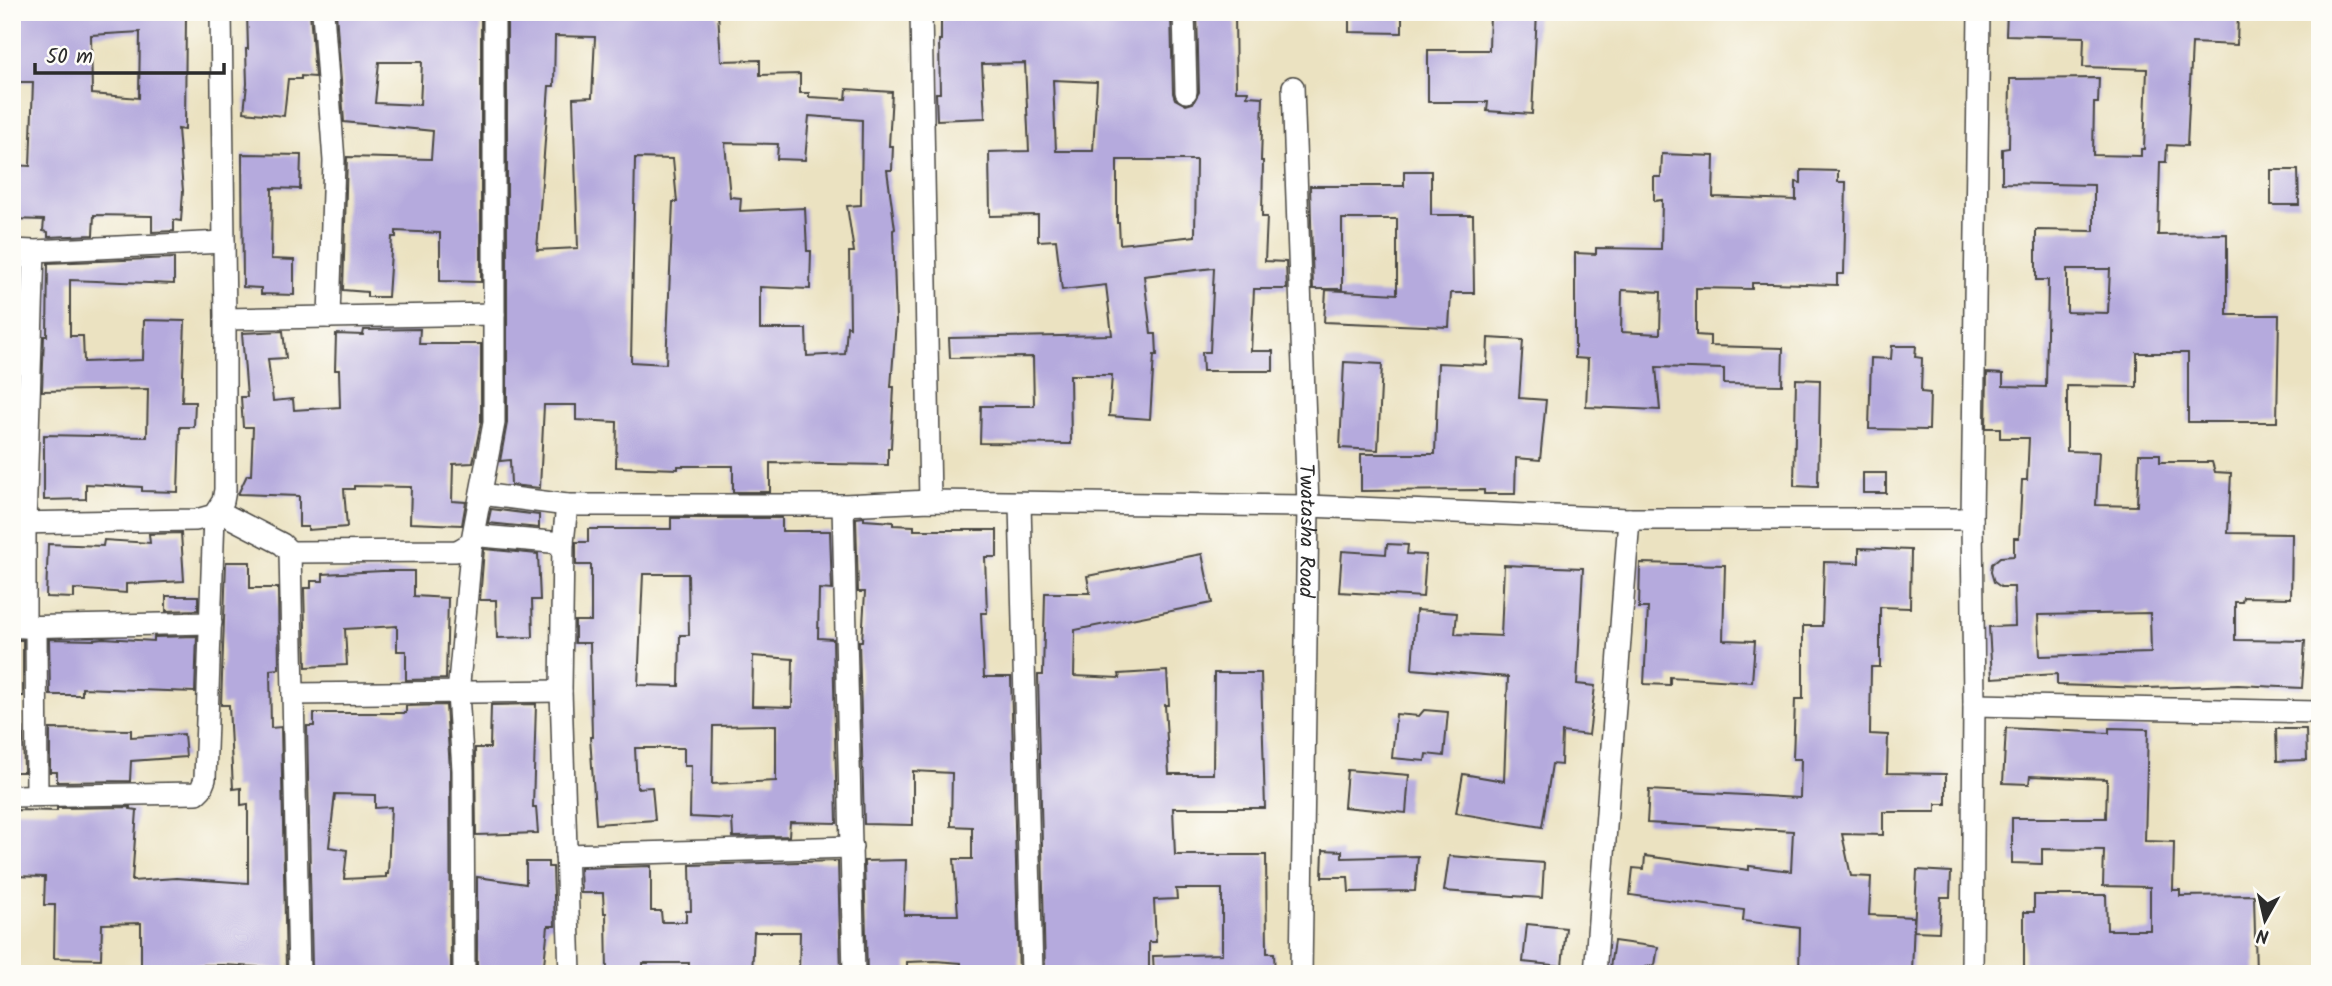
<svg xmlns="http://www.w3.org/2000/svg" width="2332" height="986" viewBox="0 0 2332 986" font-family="Kalam,sans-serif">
  <rect width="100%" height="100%" fill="#fdfcf7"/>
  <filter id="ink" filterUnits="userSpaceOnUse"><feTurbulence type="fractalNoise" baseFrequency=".0143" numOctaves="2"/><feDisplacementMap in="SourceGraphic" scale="14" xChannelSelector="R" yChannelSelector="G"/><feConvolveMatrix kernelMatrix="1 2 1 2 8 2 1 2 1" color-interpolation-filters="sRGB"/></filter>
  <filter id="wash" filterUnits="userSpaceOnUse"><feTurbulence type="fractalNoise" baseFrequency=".00686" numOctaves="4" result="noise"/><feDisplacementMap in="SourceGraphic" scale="28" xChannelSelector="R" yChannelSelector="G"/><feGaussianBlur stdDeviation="1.57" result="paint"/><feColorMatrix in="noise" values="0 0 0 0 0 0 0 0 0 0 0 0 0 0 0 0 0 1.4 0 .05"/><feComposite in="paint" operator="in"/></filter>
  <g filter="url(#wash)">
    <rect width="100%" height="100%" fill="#ebe2c1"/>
    <g id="blocks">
      <g fill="#b5aadd" fill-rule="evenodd">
        <path d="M18,12H186L185,130L178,129L183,191L181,221L174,220V231L152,232V216L94,215L93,235L48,237V232L43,231L44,220L12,219V165L30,166L33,82H12V53H14ZM140,32L139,98L92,94L91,35Z"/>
        <polygon points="247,12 310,12 315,77 301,76 301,79 288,79 284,116 244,112 247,84 246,49 248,49"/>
        <path d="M336,12H481V282L440,281V233L396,231V237H392L388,297H367V292L343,290L347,157L431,159L433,131L344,122ZM379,62H422L420,105L375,103Z"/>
        <path d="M507,12H718L721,61L760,60V75L800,74V93H809V97L846,99L847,89L892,92L889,146H893L892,170H887L895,229L893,230L896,321L891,387H894L891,448H888V465L770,463V492H733V466H678V469L616,467L617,422L576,420V405H544L540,488L511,485L510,460L500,461L507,423ZM555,36L595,37L592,97L573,98L578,248L537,250L549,86H554ZM809,116L862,120L861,205L847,206L854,252H849L850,327L847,326L845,354L807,356L806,329H760V287L810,289L811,251H807L805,208L740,211L741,198L730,197L725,143L778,144L777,159L805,160ZM635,158L673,159L677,202H673L666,364L631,362Z"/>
        <path d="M941,12H1171L1173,93L1175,99L1186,105L1193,103L1199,92L1197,12H1235L1236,91H1248L1247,96L1263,97L1261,161H1263L1262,217H1267L1265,261L1286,262L1287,289H1254L1251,351H1273V371H1203L1202,352H1210L1214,268L1144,276L1151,334H1156L1157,355H1154L1150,419L1109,416L1112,375H1070L1071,444L980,443L981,406H1034L1033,357L950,358L949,338L1112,335L1106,285L1062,290L1056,240L1038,241V215L990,216L989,152L1029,151L1025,63L982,64L985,118L937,120L936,93H940L939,40H941ZM1053,80L1097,82L1093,151H1056ZM1117,160H1196L1195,236L1120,244L1119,223H1117Z"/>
        <polygon points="1349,12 1402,12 1402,33 1349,32"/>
        <polygon points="1490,12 1537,12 1532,114 1487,111 1488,102 1428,102 1428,50 1489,50"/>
        <path d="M2007,12H2238L2237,45L2192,43L2187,146L2167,145L2166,162H2160L2158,235L2227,234V315H2279L2277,422H2188V353H2137V387L2067,386V451L2099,452L2096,505L2137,506L2139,454H2160V462H2212L2215,472L2231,473L2228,533L2292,534L2291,598L2243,597L2242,602H2235V640L2305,641L2302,688L2238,685L2147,688L2057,685V674L1992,678L1989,627L2015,626L2014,587H2001L1994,582L1991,572L1992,564L2000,557L2014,556V538H2019L2022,480H2027L2029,438H2000V428H1986L1987,373L2003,374V386L2046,387L2048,280H2036V230L2094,231V185L2002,183V149L2009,148L2010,79L2099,78L2098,103H2094L2093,155L2141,156V149H2144L2147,69L2083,67L2084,37L2006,35ZM2067,269H2110L2108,313L2067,312ZM2150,613L2151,653L2040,656L2038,615Z"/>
        <polygon points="242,154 301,155 300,189 272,188 271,259 294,260 294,295 261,294 261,288 243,287"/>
        <path d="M1662,154L1714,156L1713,197L1796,200V182L1801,183V170L1838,171V182H1846L1844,274H1837V285L1771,283H1752V289L1696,288V335L1710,336V346L1783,348L1782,385L1724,384V369L1656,367L1660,410L1586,407L1588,359L1575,358V253L1596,254V248L1661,249L1662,200L1654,201V177H1661ZM1622,290L1661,292L1660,334L1621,332Z"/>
        <polygon points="2271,170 2298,170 2299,205 2271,205"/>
        <polygon points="1404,171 1431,171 1431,215 1473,215 1474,293 1451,293 1449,327 1324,322 1326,290 1397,294 1397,219 1342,219 1342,289 1313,289 1310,186 1404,186"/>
        <polygon points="174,258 174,284 70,280 70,336 83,336 84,362 143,360 144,320 185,321 182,402 195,402 194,427 180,427 178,492 142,491 142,487 86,484 86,499 44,500 44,435 147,437 148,389 42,391 44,336 47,336 48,263"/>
        <polygon points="420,329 419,344 481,344 481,422 473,463 453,464 452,501 466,502 462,525 410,523 411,487 354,486 354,489 344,489 347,527 308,530 308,527 299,527 299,496 238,494 247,475 251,475 253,427 243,427 241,397 247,397 242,333 283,331 286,358 268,359 273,401 293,399 294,410 340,407 339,370 335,370 336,334 363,335 364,330"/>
        <polygon points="1488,338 1523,340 1519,398 1546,400 1540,460 1516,458 1515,494 1484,494 1484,490 1361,491 1361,454 1435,454 1438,363 1487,365"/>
        <polygon points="1892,346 1916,346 1915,357 1922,358 1921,392 1930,393 1929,430 1869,429 1871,358 1891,359"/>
        <polygon points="1344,362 1382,364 1378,450 1340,448"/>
        <polygon points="12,370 17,370 16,392 12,392"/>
        <polygon points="1796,379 1820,380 1818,487 1794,486"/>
        <rect x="1863" y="473" width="23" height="20"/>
        <polygon points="491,509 539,515 539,528 488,523"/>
        <polygon points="864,517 864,520 893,522 893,525 914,526 914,530 997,530 997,557 985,557 987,613 981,613 984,677 1011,677 1019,974 961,974 961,963 935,961 907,962 907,974 867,974 864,861 906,860 904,915 958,915 954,859 972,859 972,827 951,826 952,773 913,771 913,825 864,824 859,641 862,641 865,592 858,592 856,518"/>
        <path d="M671,518H782V531H830L832,590L819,589L818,638L833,639L837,823L790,822L789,836L733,837L732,819L690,817L691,766H684V748H635L637,788L652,787L655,820L596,824L590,737H592L590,643H575V621H591V565H576V542H588V529H671ZM643,574H688L689,635H680L679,686L638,685ZM753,656L793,659L792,707L752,706ZM776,725V781L712,784L713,726Z"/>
        <polygon points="181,533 184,581 126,584 126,593 74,589 74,598 46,597 48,544 103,546 104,540 150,543 149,534"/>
        <polygon points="1387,544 1408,545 1407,554 1426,555 1423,597 1339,592 1342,551 1386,554"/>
        <polygon points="1859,548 1911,550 1910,608 1880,607 1880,667 1871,667 1870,734 1888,735 1887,773 1946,774 1946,804 1936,804 1936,812 1883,812 1883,835 1842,834 1851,876 1871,877 1869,915 1914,917 1912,974 1799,974 1800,928 1743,921 1744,910 1630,895 1633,868 1644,869 1645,856 1749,870 1749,866 1791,871 1793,831 1647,823 1649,790 1800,798 1801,759 1793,759 1795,699 1803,699 1803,626 1822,626 1824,562 1859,563"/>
        <polygon points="484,549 538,554 540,600 532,600 533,637 497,638 496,600 480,600"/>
        <polygon points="1202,554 1212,603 1075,630 1074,676 1120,678 1119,674 1167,671 1169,705 1165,705 1169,774 1213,774 1214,673 1261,673 1265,808 1173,808 1175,855 1266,855 1267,953 1274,953 1275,974 1154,974 1153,956 1222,954 1222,889 1176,889 1177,899 1154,900 1156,942 1149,942 1149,974 1045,974 1038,675 1043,675 1045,593 1090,593 1087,576"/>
        <polygon points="226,562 250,562 250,588 278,588 279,669 270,670 271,728 281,727 286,969 224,965 141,965 141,923 102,924 101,959 54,958 55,905 44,905 45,877 13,876 15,810 57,811 57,808 130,807 130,809 137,810 132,881 176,878 248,883 248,804 241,805 241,788 233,789 229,705 221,705"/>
        <polygon points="1640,563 1725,565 1723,640 1755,641 1752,682 1670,677 1670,685 1644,684 1648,608 1639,608"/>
        <polygon points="1504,565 1583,568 1577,684 1595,686 1589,735 1562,732 1561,765 1552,764 1542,827 1456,813 1463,774 1504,781 1508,677 1412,669 1416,610 1457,613 1455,634 1501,636"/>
        <polygon points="383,571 414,571 414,596 448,598 446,679 406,680 406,651 397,651 397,626 345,629 347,665 306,667 304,588 311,588 311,581 323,581 323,574"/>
        <polygon points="166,596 198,596 198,610 166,611"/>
        <polygon points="197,636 195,692 82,688 82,695 50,695 49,639 94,640 94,639 103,638 154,641 154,637"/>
        <rect x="12" y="640" width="11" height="56"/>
        <polygon points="536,704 533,807 536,807 538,833 476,835 475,748 490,748 491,705"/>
        <path d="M446,705L450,770L451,974H316L315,970H312L307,726H314V713H406V706ZM335,794L375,795V808L391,807L388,874H386V877L344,879L347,850L329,847Z"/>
        <polygon points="1424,710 1448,712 1444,756 1426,754 1425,761 1392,758 1396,714 1419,716"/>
        <polygon points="12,728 23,728 24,772 12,772"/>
        <polygon points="2006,728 2109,733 2109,728 2148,729 2145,841 2174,842 2173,890 2180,890 2180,896 2254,895 2256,974 2024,974 2024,912 2034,912 2034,895 2106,895 2107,930 2150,930 2150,887 2103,886 2104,850 2042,849 2042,864 2012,863 2012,818 2106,818 2107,779 2030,776 2029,784 2003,783"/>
        <polygon points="50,729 131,730 131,737 184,734 186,757 131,761 130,781 57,782 57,772 50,772"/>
        <polygon points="2276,729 2306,729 2307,760 2277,761"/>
        <polygon points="1347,770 1409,775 1406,813 1344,807"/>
        <polygon points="1323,850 1342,851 1342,858 1418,856 1415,891 1349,892 1348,877 1322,877"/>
        <polygon points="1449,856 1544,863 1542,898 1444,891"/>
        <polygon points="838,861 841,974 799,974 800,932 754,932 752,974 688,974 689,963 643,963 643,974 607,974 606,913 604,913 603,893 581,893 580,868 651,866 651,911 661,911 662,922 686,922 686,911 691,911 690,865"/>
        <polygon points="526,862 548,862 548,867 553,867 555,926 548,926 543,974 477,974 477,877 526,884"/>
        <polygon points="1917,870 1951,872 1950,897 1941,897 1939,932 1914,931"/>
        <polygon points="1527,924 1566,928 1562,966 1523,962"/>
        <polygon points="1614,941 1658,947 1655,965 1645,967 1644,974 1609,974"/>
      </g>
    </g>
  </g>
  <g filter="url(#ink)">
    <use href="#blocks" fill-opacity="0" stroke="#484642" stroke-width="2"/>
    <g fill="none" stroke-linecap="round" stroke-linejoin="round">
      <defs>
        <g id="minor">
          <polyline points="323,12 334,161 329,317"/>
          <polyline points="921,12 930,501"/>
          <polyline points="1184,12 1186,92"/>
          <path id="s1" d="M1293,87L1308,506L1301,974"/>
          <polyline points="12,250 34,251 224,242"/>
          <polyline points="225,319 494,314"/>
          <polyline points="481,494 567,505 843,505 930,501 1308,506 1629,519 1972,519"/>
          <polyline points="1020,504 1032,974"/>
          <polyline points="567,505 563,543 561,691 570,974"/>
          <polyline points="843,505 854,974"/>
          <polyline points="218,511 282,544 290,552 299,974"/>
          <polyline points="12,523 196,520 214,515 223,501 225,490 225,319 221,12"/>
          <path d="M290,552L456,551C466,548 472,540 481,536L563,543"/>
          <polyline points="14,627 211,623"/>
          <polyline points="25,627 25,523 34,251"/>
          <polyline points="36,627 37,795"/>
          <polyline points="293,694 561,691"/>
          <polyline points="1974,705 2320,712"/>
          <polyline points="12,796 197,793 201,789 205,779 214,515"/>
          <polyline points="566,855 852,847"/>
          <polyline points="464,974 463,770 458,694 472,540 494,423 494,12"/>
          <polyline points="1595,974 1629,519"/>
          <polyline points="1972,974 1974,705 1972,519 1979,12"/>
        </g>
      </defs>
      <use href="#minor" stroke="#484642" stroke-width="24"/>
      <use href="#minor" stroke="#fff" stroke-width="21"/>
    </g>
  </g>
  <g text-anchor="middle" stroke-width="6" stroke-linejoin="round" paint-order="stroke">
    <g font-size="21" fill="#2b2b2b" stroke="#fdfcf7">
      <text dy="7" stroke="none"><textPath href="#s1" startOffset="444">Twatasha Road</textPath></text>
    </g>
  </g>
  <rect width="2332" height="986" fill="none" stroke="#fdfcf7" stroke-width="42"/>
  <g transform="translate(2265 920) rotate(188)" stroke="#fdfcf7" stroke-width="5" paint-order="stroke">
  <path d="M0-5L12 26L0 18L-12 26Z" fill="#2b2b2b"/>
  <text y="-10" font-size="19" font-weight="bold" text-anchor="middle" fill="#2b2b2b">N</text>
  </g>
  <path d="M35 63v10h189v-10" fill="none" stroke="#2b2b2b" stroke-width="3.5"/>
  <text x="46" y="63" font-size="21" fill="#2b2b2b" stroke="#fdfcf7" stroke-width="5" paint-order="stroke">50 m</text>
</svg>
